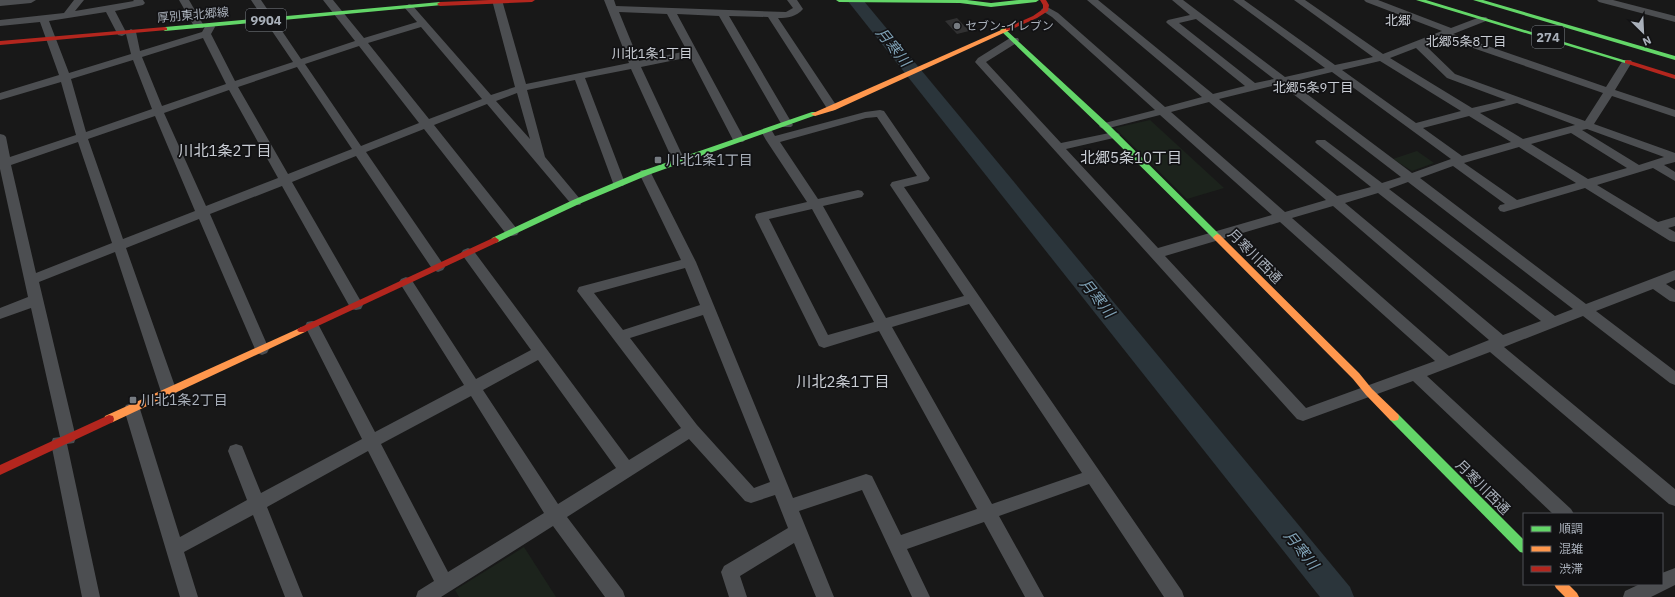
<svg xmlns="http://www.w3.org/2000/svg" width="1675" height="597" viewBox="0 0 1675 597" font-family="'IBM Plex Sans','Noto Sans JP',sans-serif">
  <rect width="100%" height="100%" fill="#181818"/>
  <g fill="#1c231c">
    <polygon points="1150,120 1224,188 1187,199 1115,128"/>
    <polygon points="1417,151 1434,163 1412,171 1393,159"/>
    <polygon points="524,547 556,597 459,597 455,590"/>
  </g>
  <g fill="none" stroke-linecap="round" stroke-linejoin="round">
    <polygon fill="#2b353b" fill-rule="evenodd" points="847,0 863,0 1350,587 1354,597 1320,597"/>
  </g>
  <polygon fill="#313132" points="957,18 969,31 957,34 945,21"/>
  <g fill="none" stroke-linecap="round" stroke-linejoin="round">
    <g fill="#4c4e51" fill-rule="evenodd">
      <polygon points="0,0 36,0 31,3 0,6"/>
      <path d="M74,0H84L75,11L134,1L133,0H143L145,3L143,5L115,11L126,32L131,29L136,32L140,51L202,32L206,25H214L215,27L211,34L235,81L293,62L251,0H261L301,59L355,41L323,0H333L364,38L417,22L404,7L409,4L412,5L491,95L515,87L492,0H502L526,84L629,63L604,0H614L616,6L786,12L793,8L787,0H797L803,9C796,17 788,18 778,18L838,108L832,111L828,110L768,17L729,16L793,125L791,127H783L719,16L677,14L745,140L743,142H735L733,140L690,57L641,67L685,161L683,164H675L673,161L631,69L585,78L625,183L623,186H615L613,183L575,80L527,90L545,157L580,199L582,202L580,205H572L487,104L434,125L517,229L519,232L517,235L512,236L507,235L424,129L366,152L443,264L445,267L443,270L438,272L433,270L356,156L292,182L363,305L361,309L356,310L351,309L282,186L210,214L269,349L267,353L262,355L257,353L255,349L199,219L126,248L177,392L174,396L169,398L164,396L161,392L115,252L39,282L76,438L74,443L67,444L100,597H82L51,443L53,438L60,437L31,308L0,319V308L28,297L0,169V134L4,135L6,137L10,157L76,135L61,82L0,100V93L59,75L40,22L0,26V20L64,13ZM106,12L118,35L122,36L126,34L131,54L69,73L49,21ZM619,12L667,14L687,51L639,61ZM421,27L482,99L429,119L368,43ZM203,38L226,84L162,106L142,57ZM359,46L419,123L361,146L305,64ZM133,60L152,109L86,132L71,79ZM297,67L352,149L288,174L238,87ZM229,90L278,178L206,206L164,113ZM517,93L530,139L496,101ZM155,116L195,211L123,239L88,139ZM78,142L112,243L36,273L11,165Z"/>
      <polygon points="179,0 189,0 204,26 203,28 195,28"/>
      <path d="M1087,0H1098L1213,94L1245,86L1168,24L1166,22L1168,20L1190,15L1172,0H1183L1285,77L1325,68L1233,0H1244L1335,65L1373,57L1294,0H1305L1383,54L1442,31L1366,2L1364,0H1378L1451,28L1480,17H1486L1488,19L1486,21L1453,34L1606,87L1623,60H1631L1632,62L1615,90L1675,110V117L1612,96L1594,124L1675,153V162L1664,165L1675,172V181L1653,168L1597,185L1658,222L1675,217V226L1668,228L1675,232V242L1670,241L1585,188L1504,212L1500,211L1498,208L1500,205L1505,204L1453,166L1420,178L1586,304L1675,270V280L1666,284L1675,290V302L1670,301L1653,289L1596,311L1675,371V385L1670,383L1583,316L1504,347L1675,489V506L1669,504L1490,352L1427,376L1571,509L1574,514H1553L1413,381L1303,421L1297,419L975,62L978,58L1010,38H1018L1019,40L1018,42L986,62L1061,143L1114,132L1118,133L1120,135L1118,137L1066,149L1158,248L1272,215L1160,115L1105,129L1101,128L1099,126L1101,124L1155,110L1052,17L1041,10L1043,8H1049L1058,13L1165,107L1202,97ZM1196,19L1274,79L1255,83L1179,23ZM1444,38L1603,93L1585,121L1455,74L1425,45ZM1416,48L1447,78L1506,100L1472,108L1390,58ZM1380,61L1461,111L1416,123L1342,70ZM1332,72L1451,159L1412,173L1291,82ZM1280,84L1401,177L1382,183L1325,140H1317L1315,142L1317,144L1371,187L1337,196L1219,99ZM1209,102L1326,200L1285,212L1171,112ZM1517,103L1575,125L1523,139L1480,113ZM1469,116L1511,142L1462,156L1423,128ZM1587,129L1664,157L1639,165L1582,130ZM1571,133L1627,168L1588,179L1531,144ZM1519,147L1576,183L1517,200L1464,163ZM1408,182L1573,309L1555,316L1389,189ZM1378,193L1541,321L1503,335L1345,203ZM1333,206L1489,340L1449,356L1292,218ZM1280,222L1435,361L1306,408L1165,256Z"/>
      <polygon points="1597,0 1613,0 1675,16 1675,22 1599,2"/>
      <path d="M880,110L884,111L930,178L928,181L904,187L1182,591L1184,597H1164L1089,484L999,516L1044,597H1025L984,522L907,549L930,597H912L862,490L799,511L834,597H816L794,543L740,576L747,597H729L721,572L724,566L788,528L775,495L751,503L745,501L689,439L567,517L623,591L625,597H605L553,526L441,597H416L418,591L434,581L368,451L267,507L303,597H285L253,515L184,552L198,597H180L124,409L126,405L132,403L138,405L140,409L180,537L247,500L228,451L230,446L236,444L242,446L261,493L362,439L305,326L307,322L312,321L317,322L375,432L464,385L401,285L399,282L401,279L406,277L411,279L476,379L531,350L463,256L461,253L463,250L468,248L473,250L629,460L681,428L577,291L579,287L681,260L639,173L641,170H649L651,173L696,262L793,498L866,474L872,476L901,535L977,509L879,331L824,348L819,346L755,217L756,214L807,202L766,140L762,133L764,131H772L775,136L865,112ZM877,117L917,176L892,182L890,185L964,296L886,318L823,206L862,197L864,194L862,191L858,190L818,199L780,142L866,118ZM812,209L874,322L828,335L769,219ZM685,268L700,305L623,330L594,293ZM969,304L1082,473L992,504L892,327ZM703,315L770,482L754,488L697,425L630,338ZM538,360L616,468L558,504L483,390ZM471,396L544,513L448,572L381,444Z"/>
      <polygon points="1675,568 1675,585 1651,597 1623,597 1625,591 1640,584 1662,584 1662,573"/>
    </g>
    <g fill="#63d668" fill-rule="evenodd">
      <polygon points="836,0 967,0 991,3 1019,0 1039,0 1036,2 991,7 960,3 839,2"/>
      <polygon points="1416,0 1426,0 1630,62 1629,63 1625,63"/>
      <polygon points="1473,0 1483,0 1675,56 1675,60"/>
      <polygon points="440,2 443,4 442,5 165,31 162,29 165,27"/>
      <polygon points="1003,28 1005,29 1108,124 1220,235 1221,237 1220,239 1214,239 1102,128 1001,31 1000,30"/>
      <polygon points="812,112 815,112 819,114 648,175 579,204 498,242 495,243 491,240 492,238 573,200 642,171"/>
      <polygon points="1394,413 1398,414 1524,540 1524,553 1520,552 1390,420 1389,417 1390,414"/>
    </g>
    <g fill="#ff974d" fill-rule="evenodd">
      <polygon points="1008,27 1011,29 1010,30 835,110 815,116 811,114"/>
      <polygon points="1217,234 1220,235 1359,373 1372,389 1398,414 1399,417 1398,420 1394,421 1390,420 1366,395 1353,379 1214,239 1213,237"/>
      <polygon points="302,327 305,328 307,330 305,332 113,422 109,423 105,422 104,419 105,416"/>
      <polygon points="1554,584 1568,584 1577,593 1579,597 1565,597 1556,588"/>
    </g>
    <g fill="#b3261e" fill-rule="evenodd">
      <polygon points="489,0 535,0 532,2 440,6 437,4 440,2"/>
      <polygon points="1040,0 1046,0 1049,5 1048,11 1037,18 1010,30 1006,30 1006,28 1033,16 1043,9 1043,5"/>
      <polygon points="165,27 167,28 167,30 0,45 0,41"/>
      <polygon points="1627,60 1675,75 1675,79 1625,63 1625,61"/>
      <polygon points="495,237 499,240 498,242 305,332 299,332 297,330 299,328"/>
      <polygon points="109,415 113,416 114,419 113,422 0,475 0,465"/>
    </g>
  </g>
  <g fill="#767b81" stroke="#121214" stroke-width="1.5">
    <circle cx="957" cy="26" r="4"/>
    <rect x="654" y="156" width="8" height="8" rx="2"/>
    <rect x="129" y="396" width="8" height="8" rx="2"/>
  </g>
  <g text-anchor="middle" stroke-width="3.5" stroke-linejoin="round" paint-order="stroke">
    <g font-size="12" fill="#a9b0ba" stroke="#121214">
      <text transform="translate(193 15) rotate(-5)" y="4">厚別東北郷線</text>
    </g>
    <g font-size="12" fill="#a9b0ba" stroke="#121214" text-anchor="start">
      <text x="965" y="30">セブン-イレブン</text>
    </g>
    <g fill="#121214" stroke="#7c8188" stroke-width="1">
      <rect x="246" y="9" width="40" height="22" rx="3"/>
      <rect x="1532" y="26" width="32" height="22" rx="3"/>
    </g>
    <g font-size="13" font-weight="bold" fill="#a9b0ba">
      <text x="266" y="25">9904</text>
      <text x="1548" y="42">274</text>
    </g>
    <g font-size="13" fill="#caced5" stroke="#121214">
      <text x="1398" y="25">北郷</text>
    </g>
    <g font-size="13" fill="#caced5" stroke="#121214">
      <text x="1466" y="46">北郷5条8丁目</text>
      <text x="652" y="58">川北1条1丁目</text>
      <text x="1313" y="92">北郷5条9丁目</text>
    </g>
    <g font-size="14" fill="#a9b0ba" stroke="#121214" text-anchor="start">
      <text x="666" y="165">川北1条1丁目</text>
      <text x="141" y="405">川北1条2丁目</text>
    </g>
    <g font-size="14" fill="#a9b0ba" stroke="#121214">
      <text transform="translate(1255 256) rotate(45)" y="5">月寒川西通</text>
      <text transform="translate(1483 487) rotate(45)" y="5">月寒川西通</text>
    </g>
    <g font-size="15" font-style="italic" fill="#7fa1b5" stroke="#121214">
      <text transform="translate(893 47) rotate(51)" y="5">月寒川</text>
      <text transform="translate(1097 298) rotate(51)" y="5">月寒川</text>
      <text transform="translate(1301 550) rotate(51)" y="5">月寒川</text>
    </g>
    <g font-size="15" fill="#caced5" stroke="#121214">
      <text x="225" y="156">川北1条2丁目</text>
      <text x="1131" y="163">北郷5条10丁目</text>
      <text x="843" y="387">川北2条1丁目</text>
    </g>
  </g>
  <rect x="1523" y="513" width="140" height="72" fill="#121214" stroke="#4e5156"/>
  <rect x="1531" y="526" width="20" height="6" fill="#63d668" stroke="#4e5156"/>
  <text x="1559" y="533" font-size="12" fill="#a9b0ba">順調</text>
  <rect x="1531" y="546" width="20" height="6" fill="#ff974d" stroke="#4e5156"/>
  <text x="1559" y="553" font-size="12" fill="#a9b0ba">混雑</text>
  <rect x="1531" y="566" width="20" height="6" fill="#b3261e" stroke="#4e5156"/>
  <text x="1559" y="573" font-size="12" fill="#a9b0ba">渋滞</text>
  <g transform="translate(1643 32) rotate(156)" stroke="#121214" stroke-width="3" paint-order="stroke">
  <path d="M0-3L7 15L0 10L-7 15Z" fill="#a9b0ba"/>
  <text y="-6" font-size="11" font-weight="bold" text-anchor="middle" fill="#a9b0ba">N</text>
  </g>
</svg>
